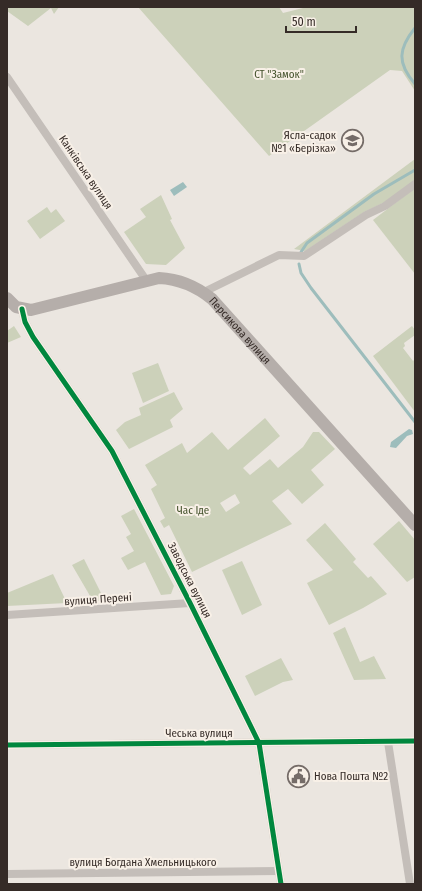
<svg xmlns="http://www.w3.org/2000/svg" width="422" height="891" viewBox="0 0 422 891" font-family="'Fira Sans Condensed',sans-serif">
  <rect width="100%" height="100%" fill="#ebe6e0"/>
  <g fill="#ccd1ba" fill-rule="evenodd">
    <polygon points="7,7 59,7 54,14 51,8 28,26 7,11"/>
    <polygon points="138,7 279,7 283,13 307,7 415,7 415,91 402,71 390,70 269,156"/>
    <polygon points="415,159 415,181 385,202 364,212 305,251 294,249"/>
    <polygon points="415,188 415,274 373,220"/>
    <polygon points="161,195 172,219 170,220 185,248 166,265 146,264 124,232 146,217 140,209"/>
    <polygon points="47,207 51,213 56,209 65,221 40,239 27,221"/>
    <polygon points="14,326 21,337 7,343 7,331"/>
    <polygon points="412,326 415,330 415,335 404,343 405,346 403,348 413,361 415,359 415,412 373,356"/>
    <polygon points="158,363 169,391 143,403 132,373"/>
    <polygon points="174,392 183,409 170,420 173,427 129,449 116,430 125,422 141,415 139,408"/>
    <path d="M265,418L280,436L243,468L250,475L270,459L278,468L303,447L313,432H319L335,449L311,470L324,485L302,504L288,489L272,501L292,524L192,572L169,525L164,528L160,521L165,518L151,489L157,485L145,465L182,443L187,453L212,432L228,450ZM235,494L240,503L226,512L220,503Z"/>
    <polygon points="134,509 174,586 171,594 161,595 145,562 128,570 121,558 134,551 126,537 131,534 121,516"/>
    <polygon points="399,521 415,540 415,577 407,582 373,544"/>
    <polygon points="325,523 356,559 353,562 368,578 371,576 387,594 363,608 329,625 307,583 333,570 306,540"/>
    <polygon points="84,559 105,601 106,601 93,601 72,565"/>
    <polygon points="242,561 262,605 242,615 222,570"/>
    <polygon points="53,574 67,603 7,606 7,593"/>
    <polygon points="345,627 360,662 374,656 386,679 354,680 333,633"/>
    <polygon points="281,658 293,680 283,682 255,696 245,676"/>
  </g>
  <g fill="#9dbdbc">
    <polygon points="183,182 187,187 174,196 170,190"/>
    <polygon points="409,429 412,430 413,434 407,436 396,448 390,447 391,442"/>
  </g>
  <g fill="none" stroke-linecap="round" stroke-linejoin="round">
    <g stroke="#9dbdbc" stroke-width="3">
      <path d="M415,28C398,49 397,63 415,84"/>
      <polyline points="301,252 307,243 374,194 415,170"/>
      <polyline points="299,264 301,273 311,288 415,422"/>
    </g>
    <g stroke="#c4beb9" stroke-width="8">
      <polyline points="7,77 146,280"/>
      <polyline points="204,292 279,255 304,256 366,215 385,206 415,184"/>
      <polyline points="22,309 25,322 33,337 112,451 190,603 259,743 281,884"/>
      <polyline points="7,615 190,603"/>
      <polyline points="388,742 410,884"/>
      <polyline points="7,745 415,741"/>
      <polyline points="7,874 279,871"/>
    </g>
    <path stroke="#b5aeaa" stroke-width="12" id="s1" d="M7,298L16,307L31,310L159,278C179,279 196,286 212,299L415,525"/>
    <defs>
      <g id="cycleway">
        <polyline points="22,309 25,322 33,337 112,451 190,603 259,743 281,884"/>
        <polyline points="7,745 415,741"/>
      </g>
    </defs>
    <use href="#cycleway" stroke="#f8f0e7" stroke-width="8"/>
    <use href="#cycleway" stroke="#00873e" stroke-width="5"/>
  </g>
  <defs>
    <symbol id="school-ring" viewBox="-11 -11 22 22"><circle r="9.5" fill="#f8f0e7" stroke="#756c68" stroke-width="1.5"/><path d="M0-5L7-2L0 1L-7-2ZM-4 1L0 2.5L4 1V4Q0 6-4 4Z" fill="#756c68"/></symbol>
    <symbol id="civic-ring" viewBox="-11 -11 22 22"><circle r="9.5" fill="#f8f0e7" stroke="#756c68" stroke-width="1.5"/><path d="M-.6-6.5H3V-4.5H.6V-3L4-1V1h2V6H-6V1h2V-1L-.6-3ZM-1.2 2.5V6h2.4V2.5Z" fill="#756c68"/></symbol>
  </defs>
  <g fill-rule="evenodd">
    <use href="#school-ring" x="340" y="128" width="25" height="25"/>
    <use href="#civic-ring" x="286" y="764" width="25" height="25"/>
  </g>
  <g text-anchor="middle" stroke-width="4" stroke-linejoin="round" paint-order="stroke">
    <g font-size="11" fill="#44522c" stroke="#f8f0e7">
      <text x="279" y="78">СТ "Замок"</text>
      <text x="193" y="514">Час Іде</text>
    </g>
    <g font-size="11" fill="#352b27" stroke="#f8f0e7" text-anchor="end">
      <text x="336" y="139">Ясла-садок<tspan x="336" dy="13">№1 «Берізка»</tspan></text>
      <text x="314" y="780" text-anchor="start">Нова Пошта №2</text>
    </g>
    <g font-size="11" fill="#352b27" stroke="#f8f0e7">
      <text transform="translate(86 172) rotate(56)" y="4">Канківська вулиця</text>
      <text dy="4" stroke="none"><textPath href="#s1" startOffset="260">Персикова вулиця</textPath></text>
      <text transform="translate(190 580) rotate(63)" y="4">Заводська вулиця</text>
      <text transform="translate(98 599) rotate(-4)" y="4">вулиця Перені</text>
      <text x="199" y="737">Чеська вулиця</text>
      <text x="143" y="866">вулиця Богдана Хмельницького</text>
    </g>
  </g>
  <rect width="422" height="891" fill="none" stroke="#352b27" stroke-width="16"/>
  <path d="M286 26v6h70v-6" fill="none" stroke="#352b27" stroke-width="2"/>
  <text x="292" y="26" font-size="12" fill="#352b27" stroke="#f8f0e7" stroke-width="3" paint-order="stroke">50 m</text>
</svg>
